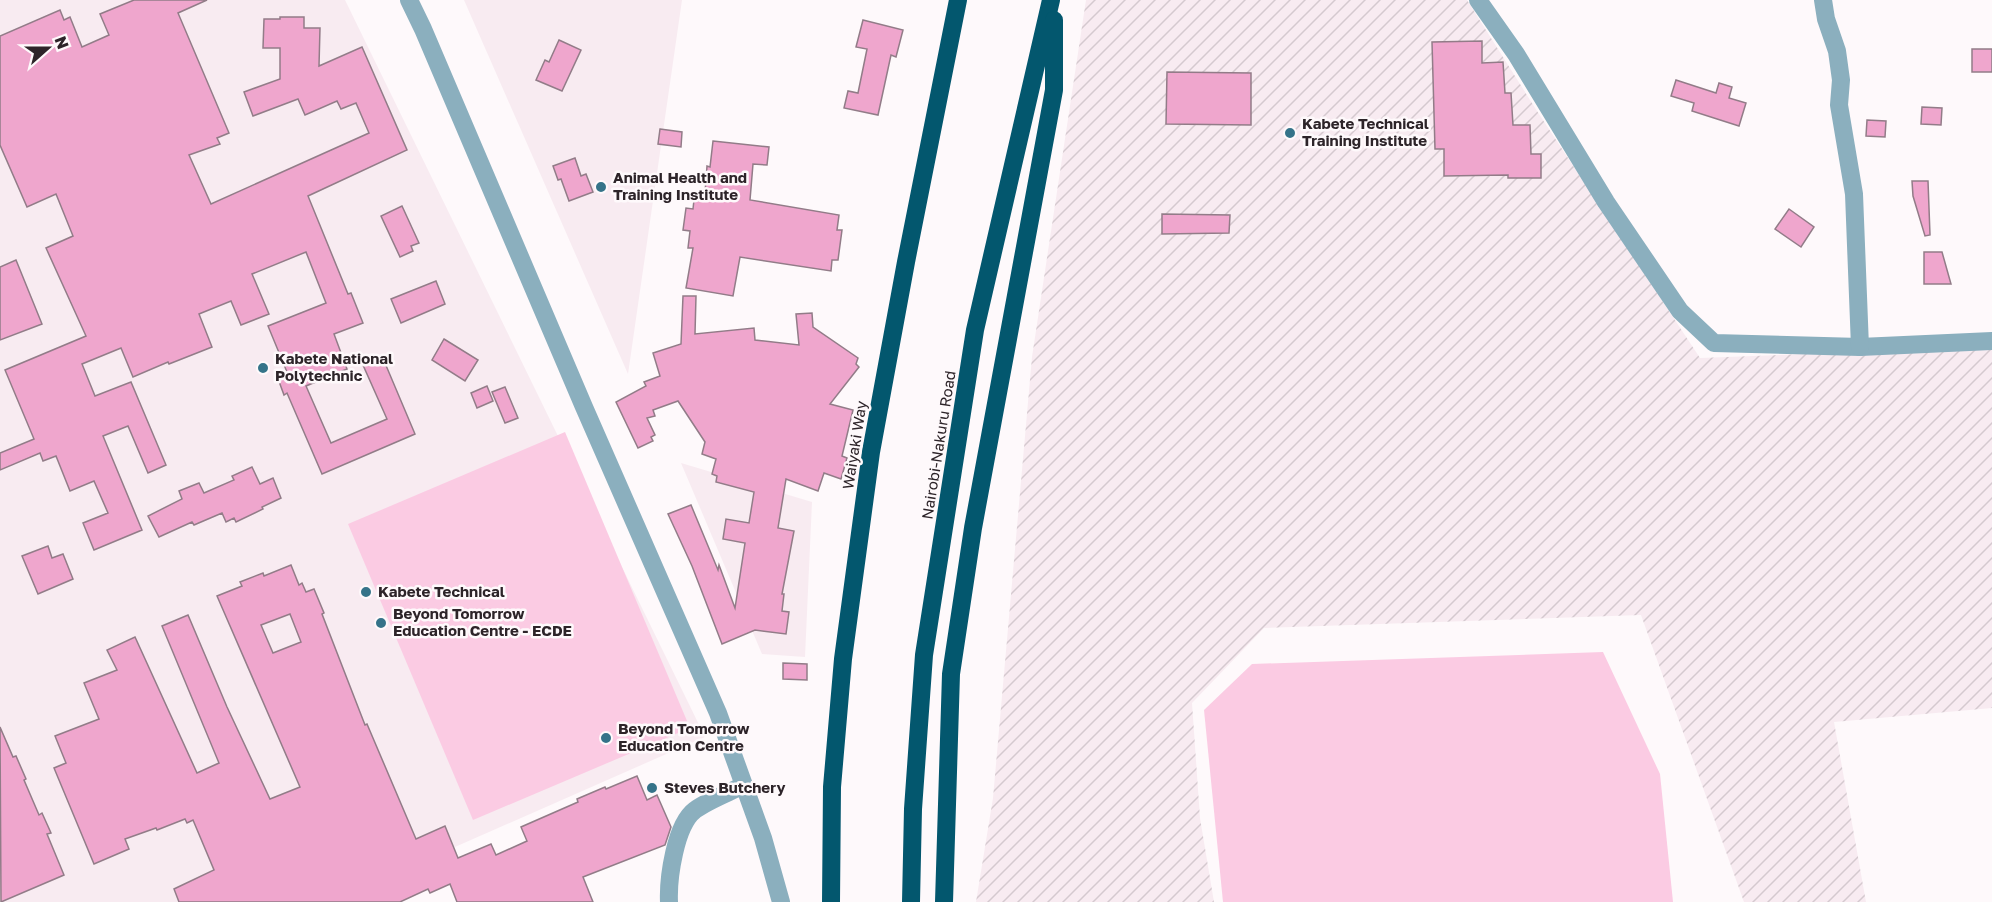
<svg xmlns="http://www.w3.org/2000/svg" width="1992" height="902" viewBox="0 0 1992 902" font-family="'Golos Text',sans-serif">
  <defs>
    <pattern id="industrial-furrows" width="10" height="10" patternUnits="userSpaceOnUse" patternTransform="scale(1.5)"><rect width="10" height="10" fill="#f8ebf1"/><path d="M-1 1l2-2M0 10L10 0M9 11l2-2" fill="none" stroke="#d5c9cf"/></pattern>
  </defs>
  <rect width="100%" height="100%" fill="#fef9fb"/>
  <g fill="#f8ebf1">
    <polygon points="0,0 345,0 705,737 330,902 0,902"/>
    <polygon points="464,0 682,0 628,374"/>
    <polygon points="681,463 812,502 805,657 762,654"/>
  </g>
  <polygon fill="url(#industrial-furrows)" points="1086,0 1467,0 1537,111 1700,358 1992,347 1992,708 1834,722 1866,902 1744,902 1641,615 1264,628 1192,703 1200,818 1214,902 976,902 993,798 1032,357"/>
  <g fill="#fbcbe3">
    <polygon points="565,432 690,728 473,820 348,524"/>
    <polygon points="1603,652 1660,774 1673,902 1223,902 1204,710 1252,664"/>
  </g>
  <g fill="#efa6cd" stroke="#927c88" stroke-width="1.5" fill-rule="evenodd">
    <polygon points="134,0 207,0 178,13 229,133 217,138 220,144 189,155 211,204 369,133 356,103 341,109 337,101 305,115 298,99 253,116 244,92 280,79 280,48 263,48 264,19 280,19 280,17 304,17 304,28 320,28 319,66 362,47 407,150 308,196 348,294 351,293 363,323 334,334 347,369 306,386 331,443 387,419 363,365 382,356 415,434 322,474 287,393 284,395 277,376 287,372 268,326 326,303 306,252 252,274 269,314 241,325 231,301 199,314 212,347 169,364 168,362 133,377 121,348 82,364 95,396 131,382 166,465 148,473 128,426 103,436 142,530 94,550 83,523 108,513 94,481 70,491 56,456 43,461 40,453 0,470 0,453 34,439 5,370 86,336 46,248 73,236 56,194 27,207 0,145 0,36 60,10 64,20 70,17 82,47 109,35 100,14"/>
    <polygon points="863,20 903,30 896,57 891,55 878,115 844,108 848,91 858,93 867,49 856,47"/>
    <polygon points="559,40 581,50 562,91 536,80 545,60 549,62"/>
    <polygon points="1482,41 1482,63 1503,62 1505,93 1511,93 1513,125 1530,125 1531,154 1541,154 1541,178 1508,178 1508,175 1444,176 1444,149 1435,149 1432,42"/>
    <rect x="1972" y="49" width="20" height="23"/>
    <polygon points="1167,72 1251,73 1251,125 1166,124"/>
    <polygon points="1676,80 1716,93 1719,83 1732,87 1729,98 1746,103 1739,126 1692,111 1694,103 1671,96"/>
    <polygon points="1922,107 1942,108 1941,125 1921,124"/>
    <polygon points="1867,120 1886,121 1885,137 1866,136"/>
    <polygon points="660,129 682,132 681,147 658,144"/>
    <polygon points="713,141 769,147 767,165 753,164 750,200 839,215 837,230 842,230 838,260 832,260 831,271 740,257 733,296 686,288 693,248 688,248 690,231 683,230 686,208 693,209 695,191 705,193 707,166 710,167"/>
    <polygon points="575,158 581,176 586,174 593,192 569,201 561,179 558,180 553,166"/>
    <polygon points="1912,181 1928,181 1930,235 1925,236 1913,196"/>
    <polygon points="402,206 419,243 411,246 413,251 400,257 381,216"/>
    <polygon points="1789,209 1814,227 1801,247 1775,229"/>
    <polygon points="1162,214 1230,215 1229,233 1162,234"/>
    <polygon points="1924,252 1942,252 1951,284 1924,284"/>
    <polygon points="16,260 42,324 0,340 0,267"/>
    <polygon points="436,281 445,304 401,323 391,299"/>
    <polygon points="683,296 696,296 695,334 754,328 755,340 799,345 796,314 812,313 813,327 858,358 856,364 859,367 830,404 853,410 842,456 847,458 841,479 824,473 818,491 786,479 778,528 794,531 782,594 784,594 782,611 789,612 786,634 755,630 722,644 692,566 668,514 691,505 718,570 719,565 735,608 745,543 723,539 726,519 749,523 754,492 716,482 717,476 712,474 716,459 702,454 705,442 678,401 653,410 655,416 647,418 655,435 651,437 653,441 638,448 616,402 646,386 644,382 660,376 653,353 681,344"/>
    <polygon points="444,339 478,360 465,381 432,360"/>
    <polygon points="487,386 493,401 477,408 471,393"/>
    <polygon points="505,387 518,418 505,423 492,392"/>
    <polygon points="252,467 260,484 273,478 281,498 262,507 263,509 236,522 234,518 226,522 222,513 194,525 192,522 159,537 148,516 182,499 179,491 199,483 204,493 234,480 232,476"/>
    <polygon points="48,546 52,558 63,554 73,579 38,594 22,556"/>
    <path d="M291,565L299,585L302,583L306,592L314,589L324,613L322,614L365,725L367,724L416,839L445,826L458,858L491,844L496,855L527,841L521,827L578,802L577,799L605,787L606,789L637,776L647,800L657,795L671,827L665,845L583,877L593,902H457L450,884L430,893L428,889L400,902H179L174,889L214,870L193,820L187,823L185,819L157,830L156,828L125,839L129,849L94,864L54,768L66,763L55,736L99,719L84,683L117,670L107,650L135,637L197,773L219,763L162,626L188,615L227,707L270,799L300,787L217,596L242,586L240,582L263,573L264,576ZM290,614L301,642L273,653L261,625Z"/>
    <polygon points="783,663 807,664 807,680 783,679"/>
    <polygon points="0,727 13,757 16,756 26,779 24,780 39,815 42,813 51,833 47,834 64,875 1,902"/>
  </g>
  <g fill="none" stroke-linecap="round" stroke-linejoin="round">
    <g stroke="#8bafbe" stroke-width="18">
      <polyline points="409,0 423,29 584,407 718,713 763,838 781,902"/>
      <polyline points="1478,0 1516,54 1606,202 1680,311 1714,343 1860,347 1992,341"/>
      <polyline points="1823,0 1826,19 1837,51 1841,80 1839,105 1854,194 1860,347"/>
      <path d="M669,902C668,879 675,825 695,810C709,800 728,793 744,785"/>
    </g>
    <g stroke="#03576e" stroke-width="18">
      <polyline points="831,902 832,787 843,659 871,452 906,262 958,0"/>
      <polyline points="911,902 913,809 924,655 975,330 1051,0"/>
      <polyline points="944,902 951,674 973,528 1054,90 1054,20"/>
    </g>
  </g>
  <g fill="#357389" stroke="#fef9fb" stroke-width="2">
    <circle cx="1290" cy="133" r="6"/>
    <circle cx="601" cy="187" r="6"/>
    <circle cx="263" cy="368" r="6"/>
    <circle cx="366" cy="592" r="6"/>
    <circle cx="381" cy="623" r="6"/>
    <circle cx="606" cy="738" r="6"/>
    <circle cx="652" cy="788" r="6"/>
  </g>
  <g text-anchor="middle" stroke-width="5" stroke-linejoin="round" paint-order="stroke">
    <g font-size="15" font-weight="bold" fill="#2d2429" stroke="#fef9fb" text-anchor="start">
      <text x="1302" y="129">Kabete Technical<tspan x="1302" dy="17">Training Institute</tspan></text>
      <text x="613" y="183">Animal Health and<tspan x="613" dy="17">Training Institute</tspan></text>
      <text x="275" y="364">Kabete National<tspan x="275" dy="17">Polytechnic</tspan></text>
      <text x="378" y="597">Kabete Technical</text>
      <text x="393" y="619">Beyond Tomorrow<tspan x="393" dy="17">Education Centre - ECDE</tspan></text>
      <text x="618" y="734">Beyond Tomorrow<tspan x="618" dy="17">Education Centre</tspan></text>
      <text x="664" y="793">Steves Butchery</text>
    </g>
    <g font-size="15" fill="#2d2429" stroke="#fef9fb">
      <text transform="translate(855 445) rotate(-81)" y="5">Waiyaki Way</text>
      <text transform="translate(939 445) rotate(-81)" y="5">Nairobi-Nakuru Road</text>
    </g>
  </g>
  <g transform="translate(48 48) rotate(69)" stroke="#fef9fb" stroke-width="4.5" paint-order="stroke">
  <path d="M0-4.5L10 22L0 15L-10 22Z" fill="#2d2429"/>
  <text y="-9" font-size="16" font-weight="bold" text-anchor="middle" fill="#2d2429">N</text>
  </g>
</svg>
